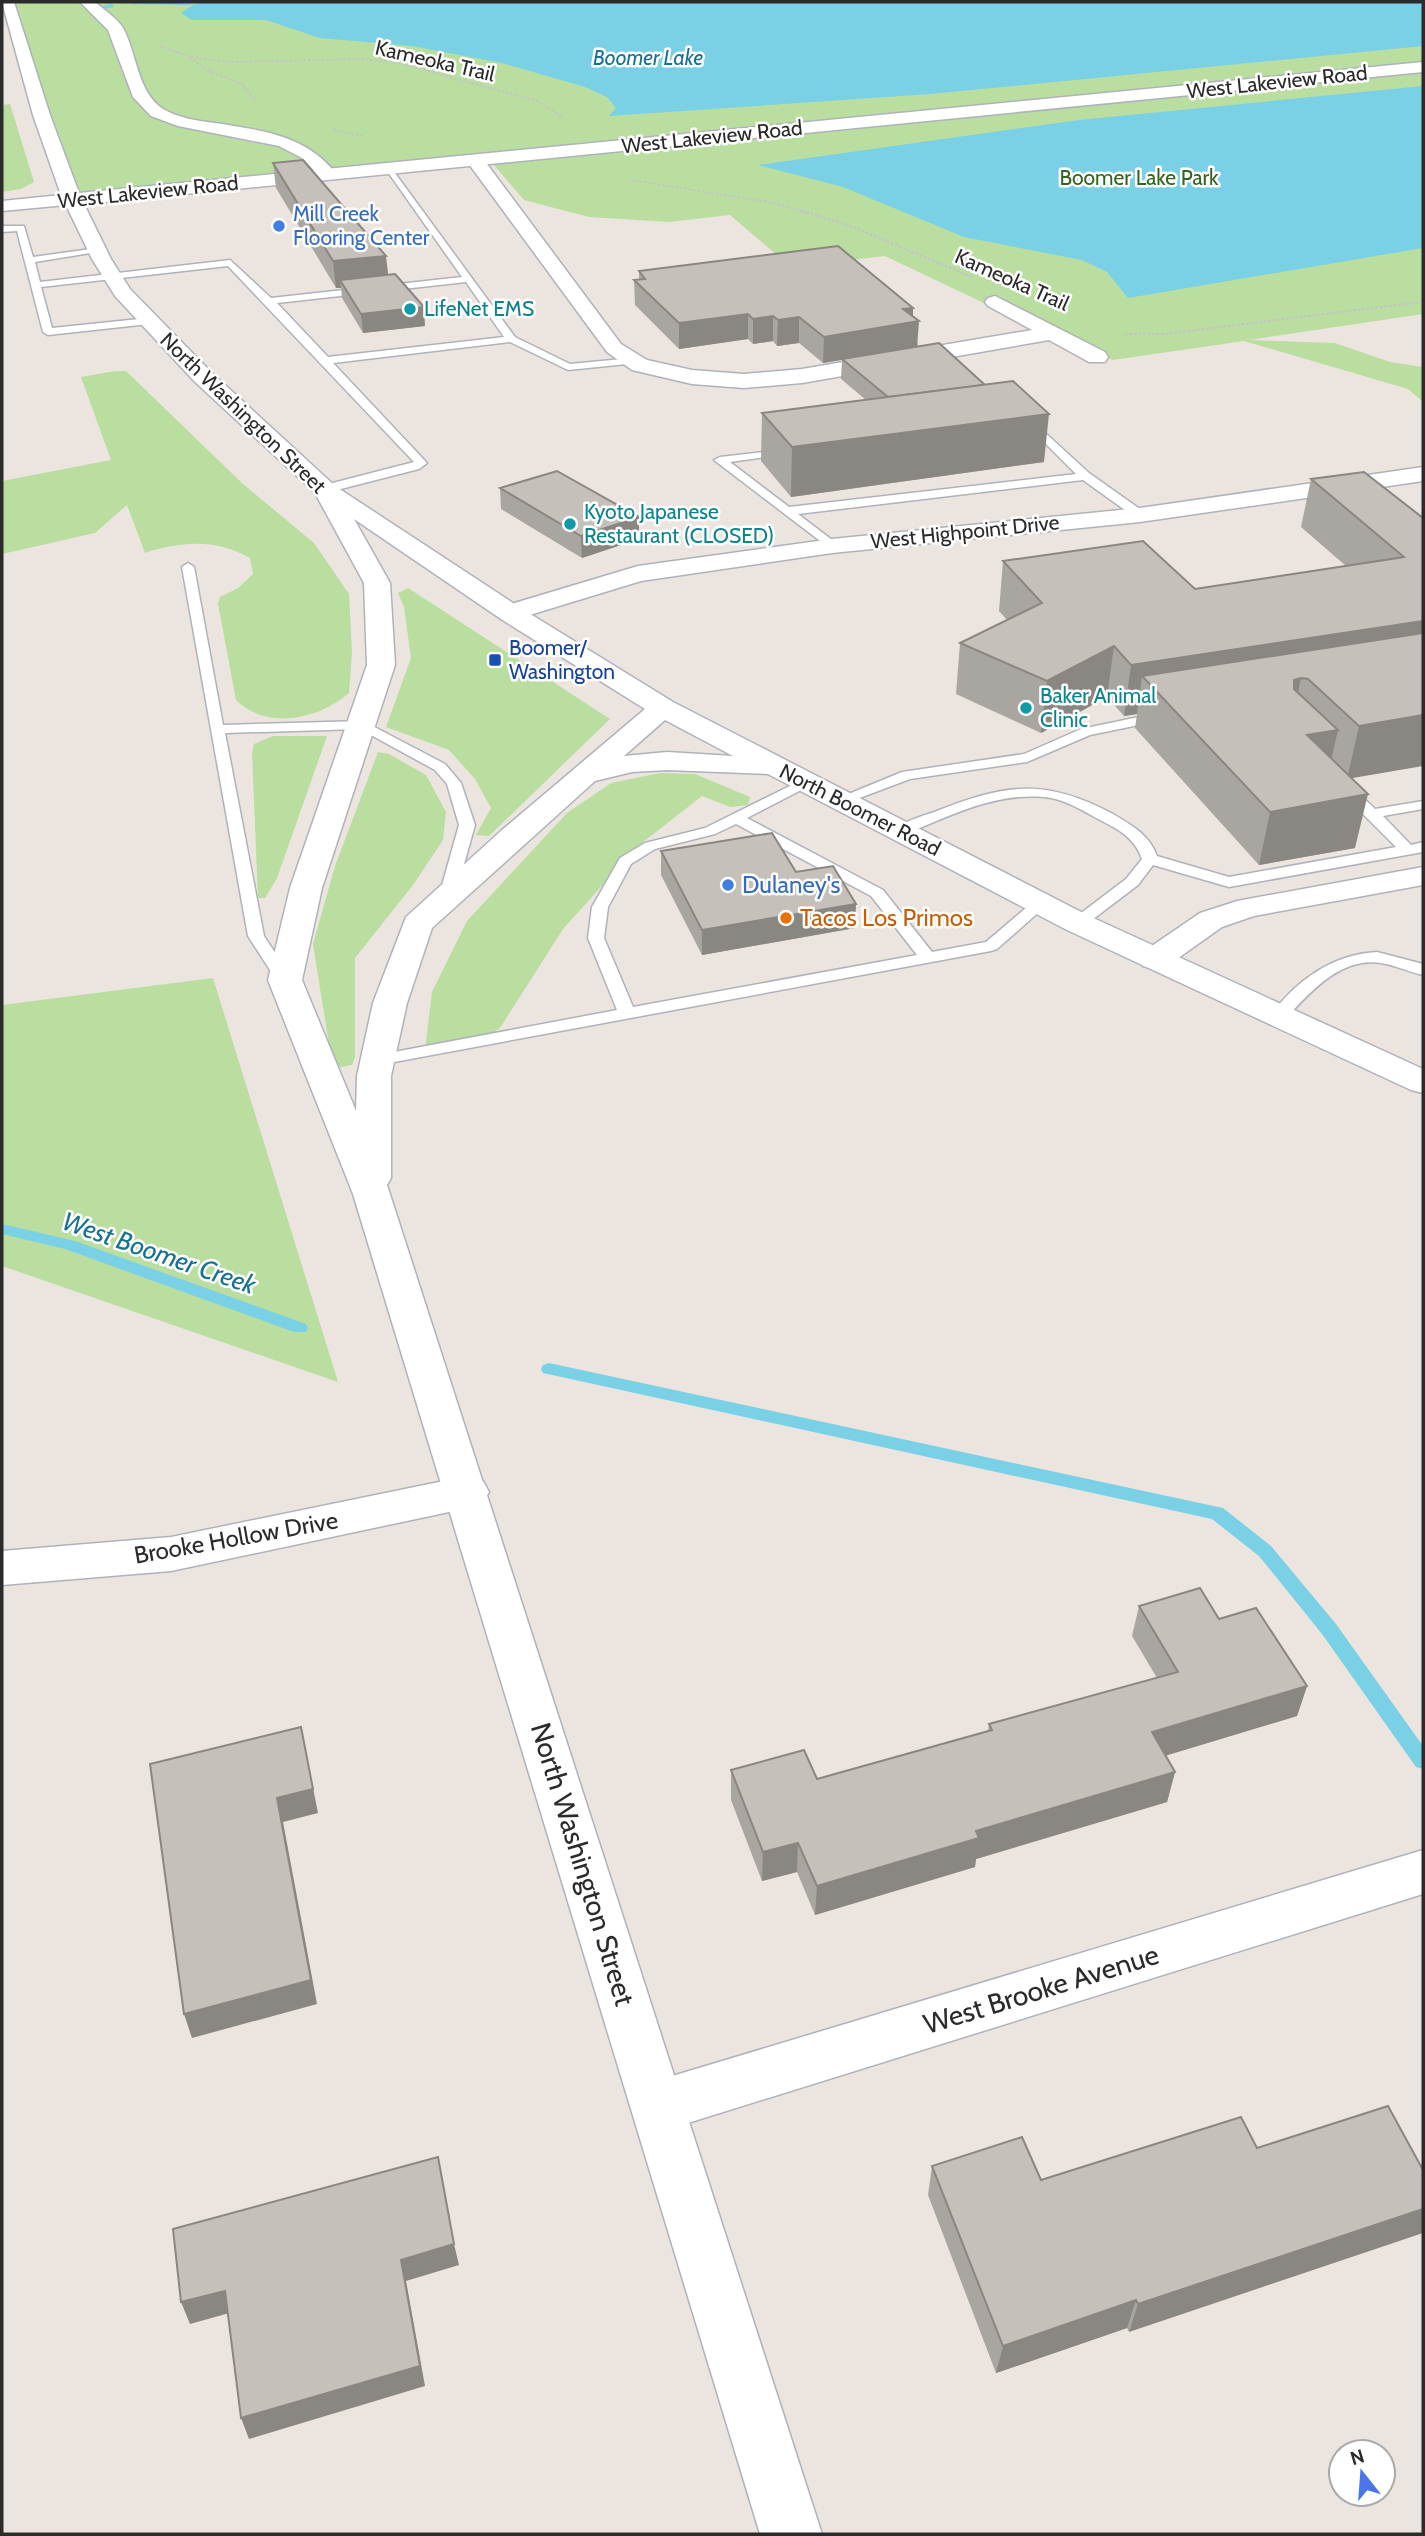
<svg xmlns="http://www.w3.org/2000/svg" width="1425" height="2536" viewBox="0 0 1425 2536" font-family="Cabin,sans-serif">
  <rect width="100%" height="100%" fill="#ece5df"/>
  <g fill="#b9de9f">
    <polygon points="11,2 1423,2 1423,314 1249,340 1335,343 1390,362 1423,367 1423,402 1408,389 1244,341 1113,360 1028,324 885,256 791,267 730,215 669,222 589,217 524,200 488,158 73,198"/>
    <polygon points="10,104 34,182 21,189 2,192 2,105"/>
    <path d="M115,371H126L243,484L314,543L349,594L352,653L349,693C319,719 267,731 236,700L218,604L220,597L238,588L253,574L250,558C216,539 182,541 145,553L127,505L95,533L2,554V481L111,460L81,377Z"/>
    <polygon points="408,588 610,719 489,836 476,835 491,808 475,779 449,750 386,727 411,658 404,607 398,593"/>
    <polygon points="273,736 327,736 277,878 265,898 258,898 252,753 254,744"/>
    <polygon points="378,752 389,754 426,775 446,812 443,840 413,885 355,958 355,1057 352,1065 341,1067 332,1064 313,944 335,866"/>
    <polygon points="660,773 695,774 750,797 748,805 730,807 702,796 638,846 563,929 500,1028 479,1042 425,1050 432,992 467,921 567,813 611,783"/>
    <polygon points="213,978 338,1382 2,1266 2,1005"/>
  </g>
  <g fill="#7ad1e6">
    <polygon points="203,2 1423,2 1423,46 930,94 609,116 616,108 607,97 585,87 502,63 412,46 320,38 266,20 192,20 181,13 193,5"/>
    <polygon points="1423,86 1423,248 1128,298 1107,272 1082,260 964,237 843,187 758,165 1079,120"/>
  </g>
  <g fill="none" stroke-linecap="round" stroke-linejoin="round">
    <g fill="#7ad1e6" fill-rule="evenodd">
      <polygon points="137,2 174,2 196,5 129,4"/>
      <polygon points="112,4 114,7 93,11 90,9"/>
      <polygon points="2,1224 75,1241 306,1324 308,1328 306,1332 294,1332 65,1249 2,1234"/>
      <polygon points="549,1363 1223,1508 1271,1546 1336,1624 1423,1746 1423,1769 1416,1767 1322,1634 1259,1556 1212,1519 543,1373 541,1369 543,1365"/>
    </g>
    <defs>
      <g id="service">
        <path d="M389,165L515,337L570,364L633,358L638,361L637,363L568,370L510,342L333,363L427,463L419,469L325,493L319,489L321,486L414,462L228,266L41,287L52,328L149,318L154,321L149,324L48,335L43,332L17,231L2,232V226H24L33,257L98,248L103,251L35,262L40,282L230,260L271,298L462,277L385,168ZM466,282L504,337L328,357L277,303Z"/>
        <polygon points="1029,418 1089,473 1144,512 1144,518 1136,518 1083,480 798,514 836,543 836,549 832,550 714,460 720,457 792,449 794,451 788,454 730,462 789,507 1076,474 1023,421"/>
        <polygon points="188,563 194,567 223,725 363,721 445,764 461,783 475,825 455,896 453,899 441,899 439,896 459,825 447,784 435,770 360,729 225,733 264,936 293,980 285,985 279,984 248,936 182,567"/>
        <polygon points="1163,712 1168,713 1168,719 1090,735 1027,762 910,779 846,803 836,803 834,800 902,772 1024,754 1081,729"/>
        <path d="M806,778L813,782L811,785L747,818L883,890L932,952L986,942L1034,901H1046L1048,904L997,949L991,951L378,1065L369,1060L378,1055L617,1010L588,938L592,907L620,858L645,843L705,828ZM736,824L871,896L917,955L633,1007L604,938L608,907L631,864L655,849L715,834Z"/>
        <path d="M1346,785L1351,786L1375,809L1423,801V809L1383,816L1411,845L1423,842V852L1229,887L1153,865L1138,885L1084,926H1072L1070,923L1072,920L1126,879L1142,859C1135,838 1118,829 1100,820C1085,812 1068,801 1051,798C1001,790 951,815 906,834L901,836L893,831C903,821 923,816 937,811C1005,784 1045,778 1111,813C1130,824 1149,834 1157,856L1229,877L1396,847L1341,792L1339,789Z"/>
        <path d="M1377,952L1423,964V975C1409,972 1395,965 1381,963C1339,957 1310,993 1284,1020H1272L1270,1016C1296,981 1332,954 1377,952Z"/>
      </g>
      <g id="minor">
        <path d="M80,2H95C104,10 117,18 123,28C137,53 137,92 163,109C178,118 198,121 215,123C260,130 307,135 336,174L327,179L321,178L302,158L279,146L178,126L151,116L133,97L108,30Z"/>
        <polygon points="475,155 481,156 621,344 647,360 692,370 744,374 802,369 1032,330 988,306 985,302 988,298 995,296 1105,352 1108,357 1105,362 1089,362 1049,340 802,383 744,388 692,384 632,370 607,352 466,160"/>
        <polygon points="1423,467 1423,481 1140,522 832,553 641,581 510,621 501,619 497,613 501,607 638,566 832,539 1140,508"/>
        <polygon points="1423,867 1423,885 1254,916 1222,927 1167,966 1155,969 1143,966 1139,959 1143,952 1200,913 1237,901"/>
        <polygon points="468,1476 483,1481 489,1492 483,1503 468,1508 171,1571 2,1585 2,1551 171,1537"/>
        <polygon points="1423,1850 1423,1894 659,2132 640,2124 632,2106 640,2088 659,2080"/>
      </g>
      <path id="secondary" d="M2,2H14L50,115L79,193L1423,62V72L84,204L111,259L130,289L210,371L335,486L519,607L673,702L1089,916L1423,1069V1093L1411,1090L1067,930L768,774L667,770L632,772L595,781L432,928L407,1003L391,1076V1178L387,1185L822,2534H760L353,1194L268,980L290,888L367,665L364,583L315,493L194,381L115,296L92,259L66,205L2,211V201L61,195L33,115ZM354,519L501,619L645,709L502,830L406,917L373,1003L357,1076L356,1111L302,980L322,888L395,665L390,583ZM665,720L733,756L667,752L624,756Z"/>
    </defs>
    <use href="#service" stroke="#afb2bb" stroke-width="3"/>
    <use href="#minor" stroke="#afb2bb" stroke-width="3"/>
    <use href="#secondary" stroke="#afb2bb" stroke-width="3"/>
    <g stroke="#c4c4c4" stroke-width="2" stroke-dasharray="2.5 2" stroke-linecap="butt">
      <polyline points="160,46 188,56 208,71 242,84 256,101"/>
      <polyline points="191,57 232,62 362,59 396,62 537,101 563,117"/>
      <polyline points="334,130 363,136"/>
      <polyline points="631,180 774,203 808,213"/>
    </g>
    <g stroke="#c4c4c4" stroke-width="2.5" stroke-dasharray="2.5 2" stroke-linecap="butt">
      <polyline points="802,211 851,226 974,278"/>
      <polyline points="1125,334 1163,334 1423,302"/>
    </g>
    <use href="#service" fill="#fff" fill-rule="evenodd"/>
    <use href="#minor" fill="#fff" fill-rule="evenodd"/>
    <use href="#secondary" fill="#fff" fill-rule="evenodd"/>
  </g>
  <g fill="#a9a5a0">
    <polygon points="273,163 388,274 425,326 363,333 342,298 341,288 336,288 276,188"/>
    <polygon points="639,271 913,308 913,316 918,346 1044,462 791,497 761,461 762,413 866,400 841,379 842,360 823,363 799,343 777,346 773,341 753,344 748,339 679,349 635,305 634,280 639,279"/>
    <polygon points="1311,479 1423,518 1351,778 1355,848 1259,865 1135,728 1137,714 1124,716 1107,697 1041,733 956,694 960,643 1007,620 999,611 1003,561 1195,589 1346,566 1301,527"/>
    <polygon points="500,488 639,517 639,539 582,558 501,509"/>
    <polygon points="661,851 796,872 855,928 702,955 661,875"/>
    <polygon points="1139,1606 1219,1619 1307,1686 1297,1716 1166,1755 1175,1772 1167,1802 976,1859 975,1867 815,1915 797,1872 762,1881 731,1800 731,1770 817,1779 988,1731 989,1724 1157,1678 1132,1636"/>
    <polygon points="1241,2117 1129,2332 1127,2328 996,2373 928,2195 932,2166 1041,2180"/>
  </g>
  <g fill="#8a8682">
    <polygon points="386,256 389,282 340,280 341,288 336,288 333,261"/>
    <polygon points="424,307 425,326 363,333 361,314"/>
    <polygon points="913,308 913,322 919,321 917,347 823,363 824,337 903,309"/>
    <polygon points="748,314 748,339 679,349 679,323"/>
    <polygon points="773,316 773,341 753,344 753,319"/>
    <polygon points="799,317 799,343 777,346 778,320"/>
    <polygon points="1049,414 1044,462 791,497 792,447"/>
    <polygon points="639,517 639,539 582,558 581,536"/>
    <polygon points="1423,621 1423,670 1308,679 1301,678 1290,729 1142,676 1137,714 1124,716 1131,665"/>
    <polygon points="1114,646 1107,697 1041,733 1047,681"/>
    <polygon points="1423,715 1423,766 1347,779 1359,726"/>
    <polygon points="1338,730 1326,782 1307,735"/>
    <polygon points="1368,794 1355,848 1259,865 1270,812"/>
    <polygon points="856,904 855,928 702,955 702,930"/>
    <polygon points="1307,1686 1297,1716 1145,1762 1152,1732"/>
    <polygon points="301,1727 318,1813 283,1822 317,2004 192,2038 184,2014 277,1798"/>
    <polygon points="1175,1772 1167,1802 976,1859 975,1867 815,1915 817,1886 976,1831"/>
    <polygon points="798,1843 797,1872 762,1881 763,1852"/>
    <polygon points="1423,2209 1423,2233 1129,2332 1138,2304"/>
    <polygon points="454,2244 459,2265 406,2281 425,2386 249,2439 241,2418 401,2260"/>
    <polygon points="225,2291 233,2312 190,2324 181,2302"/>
    <polygon points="1136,2300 1127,2328 996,2373 1003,2346"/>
  </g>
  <g fill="#c5c0ba" stroke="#8a8682" stroke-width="2">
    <polygon points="303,160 386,256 333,261 273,163"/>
    <polygon points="838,246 913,308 903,309 919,321 824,337 799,317 778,320 773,316 753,319 748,314 679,323 634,280 645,279 639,271"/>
    <polygon points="395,274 424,307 361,314 340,280"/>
    <polygon points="939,343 985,385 888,397 842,359"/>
    <polygon points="1013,381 1049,414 792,447 762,413"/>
    <polygon points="557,471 639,517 581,536 500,488"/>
    <polygon points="1364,472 1423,518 1423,621 1131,665 1114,646 1047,681 960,643 1042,603 1003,561 1143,541 1195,589 1404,557 1311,479"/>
    <polygon points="1423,633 1423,715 1359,726 1308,679 1301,678 1294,680 1294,689 1338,730 1307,735 1368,794 1270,812 1142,676"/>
    <polygon points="772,833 796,872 833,866 856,904 702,930 661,851"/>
    <polygon points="1200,1588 1219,1619 1256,1608 1307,1686 1152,1732 1175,1772 976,1831 979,1838 817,1886 798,1843 763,1852 731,1770 804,1750 817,1779 992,1730 989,1724 1178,1672 1139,1606"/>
    <polygon points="301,1727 313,1789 277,1798 311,1980 184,2014 150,1764"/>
    <polygon points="1388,2106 1423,2170 1423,2209 1138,2304 1136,2300 1003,2346 932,2166 1022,2137 1041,2180 1241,2117 1257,2148"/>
    <polygon points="438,2157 454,2244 401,2260 420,2366 241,2418 225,2291 181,2302 173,2229"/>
  </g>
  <g fill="#3f7fe0" stroke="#fff" stroke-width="2.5">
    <circle cx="279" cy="226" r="7"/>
    <circle cx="728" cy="885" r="7"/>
  </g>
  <g fill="#0f9aa8" stroke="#fff" stroke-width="2.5">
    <circle cx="410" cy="309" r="7"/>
    <circle cx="570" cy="524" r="7"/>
    <circle cx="1026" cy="708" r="7"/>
  </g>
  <rect fill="#1a4fb4" stroke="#fff" stroke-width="2.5" x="488" y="653" width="14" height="14" rx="3.5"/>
  <circle fill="#e8710a" stroke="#fff" stroke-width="2.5" cx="786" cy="918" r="7"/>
  <g text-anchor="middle" stroke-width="5" stroke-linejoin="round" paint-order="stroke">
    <g font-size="21" font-style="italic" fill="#177193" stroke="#fff">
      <text x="648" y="65">Boomer Lake</text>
    </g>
    <g font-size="21" fill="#2b2b2b" stroke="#fff">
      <text transform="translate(435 61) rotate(13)" y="7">Kameoka Trail</text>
      <text transform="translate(1277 82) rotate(-6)" y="7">West Lakeview Road</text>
      <text transform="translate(712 137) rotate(-6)" y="7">West Lakeview Road</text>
      <text transform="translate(148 192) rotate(-6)" y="7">West Lakeview Road</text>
      <text transform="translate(1012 280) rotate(24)" y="7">Kameoka Trail</text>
      <text transform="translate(243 413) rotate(44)" y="7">North Washington Street</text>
      <text transform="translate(965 532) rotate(-6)" y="7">West Highpoint Drive</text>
      <text transform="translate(860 810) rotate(27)" y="7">North Boomer Road</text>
    </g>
    <g font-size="21" fill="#336420" stroke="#fff">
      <text x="1139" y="185">Boomer Lake Park</text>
    </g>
    <g font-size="21" fill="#366cbe" stroke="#fff" text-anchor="start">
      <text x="293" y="221">Mill Creek<tspan x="293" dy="24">Flooring Center</tspan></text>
    </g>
    <g font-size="21" fill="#0d838f" stroke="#fff" text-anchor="start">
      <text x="424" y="316">LifeNet EMS</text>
      <text x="584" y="519">Kyoto Japanese<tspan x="584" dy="24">Restaurant (CLOSED)</tspan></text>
      <text x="1040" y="703">Baker Animal<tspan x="1040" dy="24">Clinic</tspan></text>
    </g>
    <g font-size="21" fill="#164399" stroke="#fff" text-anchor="start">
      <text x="509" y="655">Boomer/<tspan x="509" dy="24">Washington</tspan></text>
    </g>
    <g font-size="24" fill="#366cbe" stroke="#fff" text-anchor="start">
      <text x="742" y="893">Dulaney's</text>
    </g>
    <g font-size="24" fill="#c56008" stroke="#fff" text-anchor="start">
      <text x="800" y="926">Tacos Los Primos</text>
    </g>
    <g font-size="24" fill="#2b2b2b" stroke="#fff">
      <text transform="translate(236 1538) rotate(-10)" y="8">Brooke Hollow Drive</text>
    </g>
    <g font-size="26" font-style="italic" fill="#177193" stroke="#fff">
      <text transform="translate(159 1253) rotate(19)" y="9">West Boomer Creek</text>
    </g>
    <g font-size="28" fill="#2b2b2b" stroke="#fff">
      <text transform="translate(583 1864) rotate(73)" y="10">North Washington Street</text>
      <text transform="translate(1041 1989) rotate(-17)" y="10">West Brooke Avenue</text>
    </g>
  </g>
  <rect width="1425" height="2536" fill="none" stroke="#2b2b2b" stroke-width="7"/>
  <g transform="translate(1362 2473) rotate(343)"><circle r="33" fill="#ffffff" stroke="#aaaaaa" stroke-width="2"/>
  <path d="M0-5L12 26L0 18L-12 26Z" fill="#4b75ed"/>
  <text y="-10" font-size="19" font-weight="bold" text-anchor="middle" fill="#2b2b2b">N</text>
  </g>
</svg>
